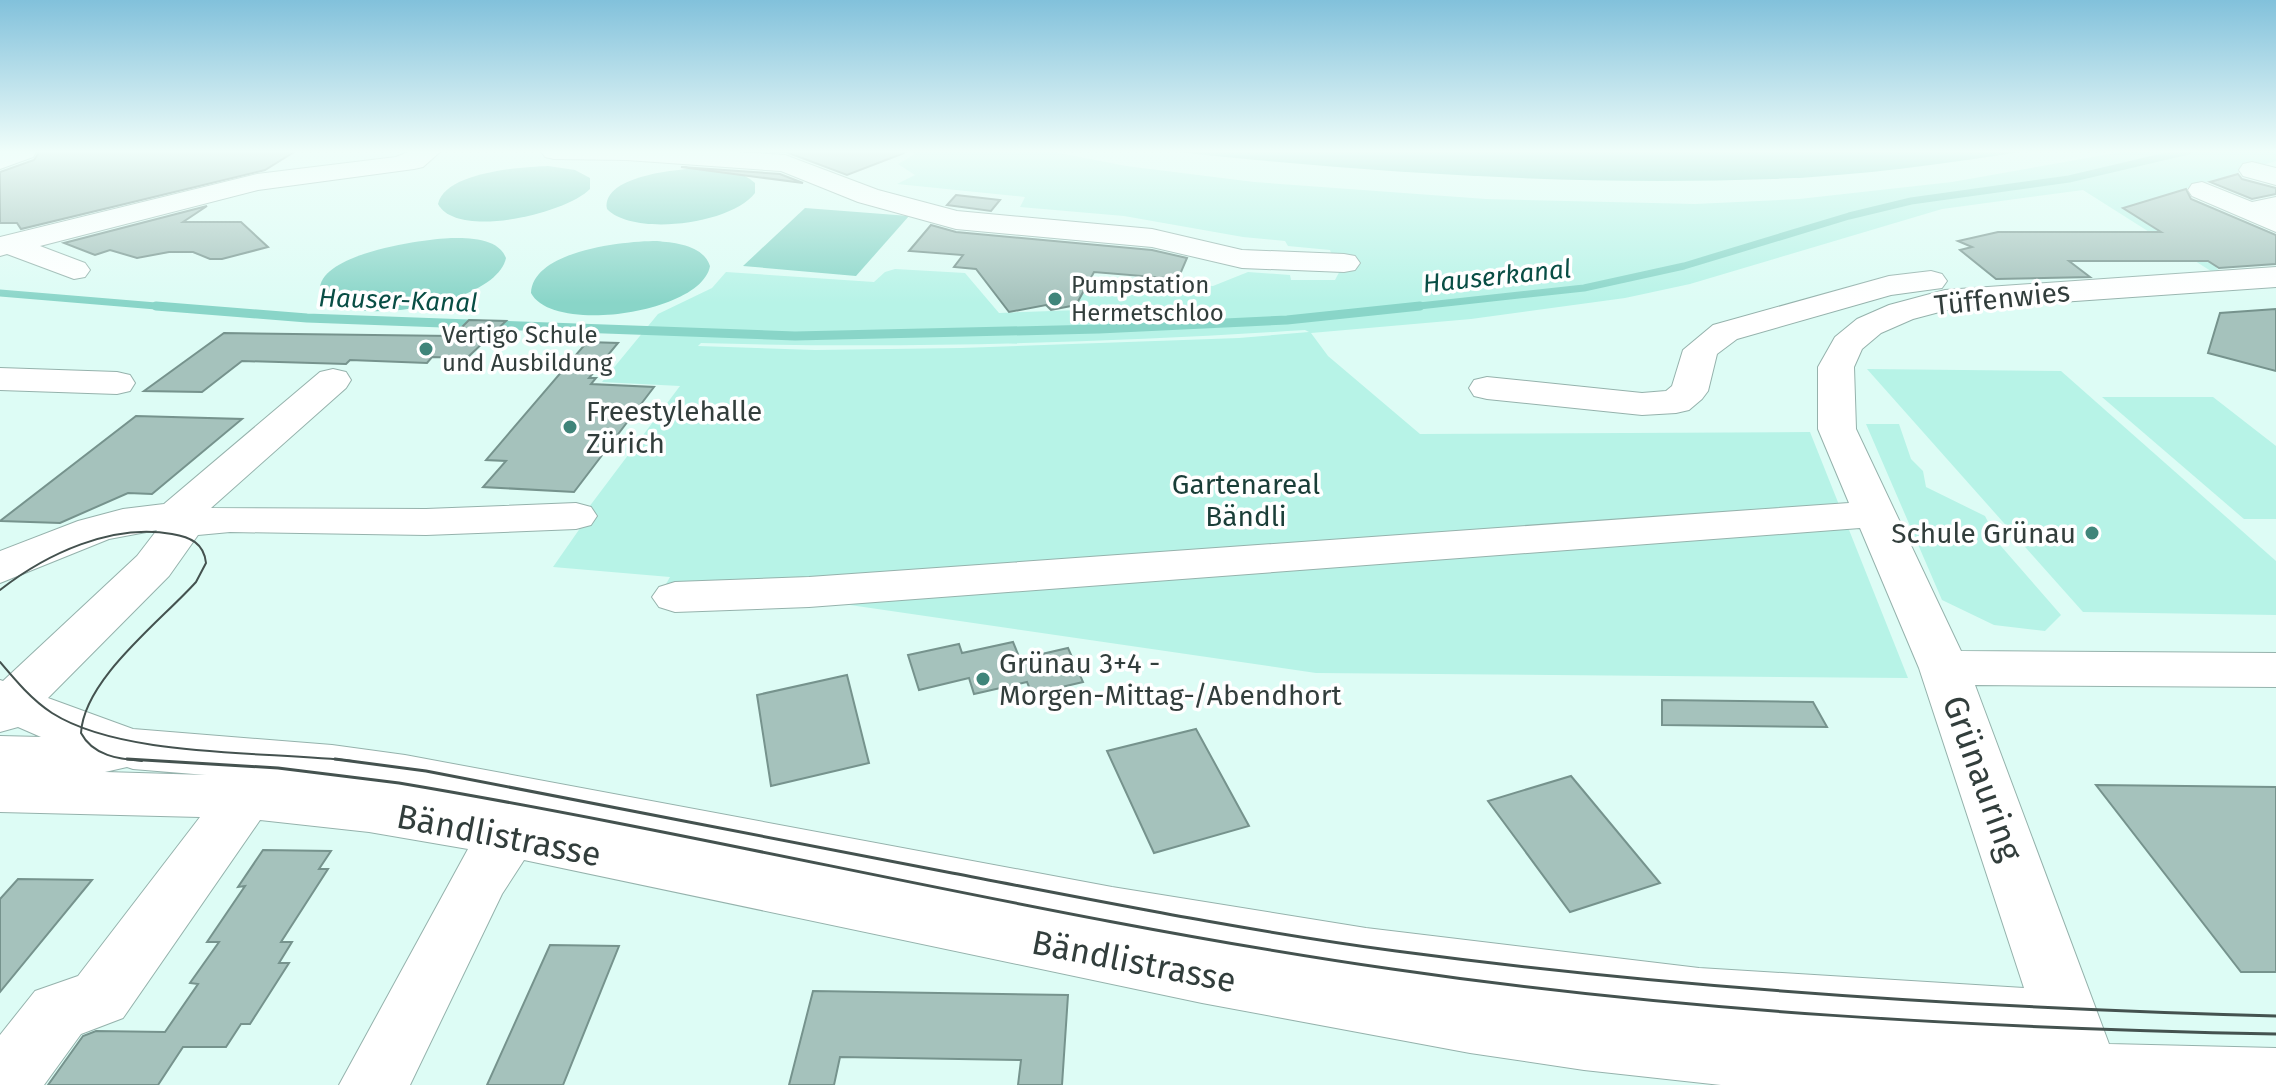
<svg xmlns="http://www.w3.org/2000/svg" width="2276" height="1085" viewBox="0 0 2276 1085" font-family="'Fira Sans',sans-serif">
  <rect width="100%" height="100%" fill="#ddfcf5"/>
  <g fill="#b7f3e7" fill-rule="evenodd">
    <path d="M908,151H1049L1126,166L1254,182L1486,199L1695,204L1799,199L1952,182L2127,151H2276V161L2124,208L2214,265L2221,273H2214L2083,190L1942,209L1690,284L1625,298L1471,319L1311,333L1328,356L1420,434L1810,432L1908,678L1316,673L802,598L657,600L670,577L553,567L583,524L577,523L680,386L602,382L658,314L712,288L726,272L874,282L885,272L895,269L965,273L999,313L1080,310L1074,294L1130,281L1213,286L1248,272L1290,275L1291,280H1335L1344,263L1332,256L1330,250L1288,246L1285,241L1243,237L1124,216L1020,207L1025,197L897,184L915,175L898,164L915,154ZM1305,330L1309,332L1239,338L961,348L815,350L698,346L701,343C902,349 1104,343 1305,330Z"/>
    <polygon points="1867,369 2061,371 2276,561 2276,615 2083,612"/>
    <polygon points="2102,397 2213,397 2276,446 2276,519 2244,519"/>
    <polygon points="1866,424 1899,424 1911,459 1923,471 1926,487 1985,516 2000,545 2061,615 2045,631 1994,625 1942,600"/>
  </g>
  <g fill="#89d5c8">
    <path d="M1168,151H2027C1943,164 1858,176 1773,179C1571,186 1369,173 1168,151Z"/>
    <path d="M548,166L575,170L590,178V189C567,213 457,240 438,204C445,172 521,167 548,166Z"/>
    <path d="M709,168C726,170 742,171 755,183V193C732,224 634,237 607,209C601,174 686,168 709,168Z"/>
    <polygon points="805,208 909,216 856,276 743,266"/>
    <path d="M451,238C470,238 498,238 506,258C496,305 353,328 321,297C306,254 426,239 451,238Z"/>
    <path d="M657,241C676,243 703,245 710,266C702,313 553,335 531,293C533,250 625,241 657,241Z"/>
  </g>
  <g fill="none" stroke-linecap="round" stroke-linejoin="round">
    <g stroke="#89d5c8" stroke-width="7">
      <polyline points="0,293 180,308"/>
      <polyline points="1401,308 1584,288 1684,266 1849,216 1911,201 2069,179 2188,151"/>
    </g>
    <polyline stroke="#89d5c8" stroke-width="9" points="156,306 307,318 795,336 1099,329 1287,320 1420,306"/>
  </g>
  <g fill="#a5c2bc" stroke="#76938d" stroke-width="2">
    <polygon points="40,151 243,151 294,152 265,170 21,229 17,223 0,223 0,172 34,160"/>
    <polygon points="767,151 904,151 904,153 847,175 786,152"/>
    <polygon points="681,167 780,174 803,183"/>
    <polygon points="2238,174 2242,179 2276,188 2276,194 2252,199 2210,182"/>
    <polygon points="2186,189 2191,199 2276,235 2276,264 2219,268 2208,261 2069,261 2090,277 1996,279 1960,250 1972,247 1958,241 1998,232 2161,232 2123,208"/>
    <polygon points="956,195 1000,200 991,211 947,205"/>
    <polygon points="207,206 183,222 241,222 268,247 222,259 210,259 193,252 169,252 137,258 110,250 95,255 64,243"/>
    <polygon points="931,225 956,232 1152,250 1187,258 1178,279 1094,272 1076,305 1051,310 1046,305 1009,312 976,269 954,267 963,255 909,251"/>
    <polygon points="2276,309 2276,371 2208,353 2220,313"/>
    <polygon points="469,320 506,321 467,358 432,357 427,363 350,360 346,364 242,361 202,392 144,391 224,333 453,336"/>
    <polygon points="587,342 618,343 589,378 596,378 591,384 654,387 574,492 483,487 506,461 486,460"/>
    <polygon points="136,416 242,419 152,494 128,493 60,523 0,521"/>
    <polygon points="1013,642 1020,659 1068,648 1083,682 1032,694 1027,682 974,694 969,678 919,690 908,655 959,644 962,653"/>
    <polygon points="847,675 869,763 771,786 757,695"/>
    <polygon points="1662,700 1813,702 1827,727 1662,725"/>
    <polygon points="1196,729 1249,826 1154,853 1107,751"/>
    <polygon points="1571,776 1660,883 1570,912 1488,801"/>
    <polygon points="2096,785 2276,787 2276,972 2241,972"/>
    <polygon points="263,850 331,851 319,869 328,869 281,942 292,942 279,963 289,963 250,1024 241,1024 226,1047 183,1047 158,1085 48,1085 83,1036 96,1031 165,1032 198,984 190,983 219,942 207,942 245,886 238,887"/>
    <polygon points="18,879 92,880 0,992 0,899"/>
    <polygon points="550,945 619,946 563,1085 487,1085"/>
    <polygon points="813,991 1068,995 1062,1085 1018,1085 1021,1060 840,1057 834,1085 789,1085"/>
  </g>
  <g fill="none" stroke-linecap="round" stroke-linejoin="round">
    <defs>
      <g id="minor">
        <polygon points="37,151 33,157 0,169 0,152"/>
        <polygon points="411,151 441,151 423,167 414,169 258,190 40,246 85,263 90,270 85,277 74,279 7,254 0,256 0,237 257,174 396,157"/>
        <polygon points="541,151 723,151 785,155 878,190 957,211 1152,229 1242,250 1344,254 1355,256 1360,263 1355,270 1344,272 1242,268 1152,247 956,229 858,202 781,171 627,160 554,159 545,157"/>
        <polygon points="2252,162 2276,168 2276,185 2243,176 2239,170 2243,164"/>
        <polygon points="2202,182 2252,202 2276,197 2276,232 2192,196 2188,190 2192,184"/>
        <path d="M2276,267V287L1947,310L1913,319L1881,333L1862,349L1854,367L1856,429L1961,651L2276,653V687L1975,685L2109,1044L2276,1048V1085H1721L1584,1070L1470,1053L1202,1003L524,860L502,894L410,1085H339L468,849L369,832L260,820L123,1018L81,1034L44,1085H0V1035L35,991L78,976L200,817L0,812V736L41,737L18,727L0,732V680L3,681L137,556L157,530L109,539L0,583V551L78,521L123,509L164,504L320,372L333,369L346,372L351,380L346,388L211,508L426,509L576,503L591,507L597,516L591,525L576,529L426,535L230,532L198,535L169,576L48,698L133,729L332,745L405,755L1112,887L1366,928L1699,968L2024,988L1919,668L1860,528L809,607L675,612L659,607L652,597L659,587L675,582L809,577L1849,503L1818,429V367L1835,337L1857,319L1889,305L1945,290ZM127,767L133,769L206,775L105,772Z"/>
        <polygon points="1931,271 1942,274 1947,281 1942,288 1891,295 1737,339 1717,354 1708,391 1702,399 1689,410 1676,413 1642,415 1487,399 1474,396 1469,388 1474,380 1487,377 1642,393 1666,391 1672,386 1683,350 1713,325 1889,276"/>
        <polygon points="0,368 117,372 130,375 135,383 130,391 117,394 0,390"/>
      </g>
    </defs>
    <use href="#minor" stroke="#95b2ac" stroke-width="2"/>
    <use href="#minor" fill="#fff" fill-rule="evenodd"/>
    <g stroke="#44524f" stroke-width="2">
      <path d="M0,590C46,554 112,523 172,534C190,537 204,543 206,563L196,582C161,621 84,679 81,733C93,756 119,759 142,761"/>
      <path d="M0,662C16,681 32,700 52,713C123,758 267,751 352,761"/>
    </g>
    <g stroke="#44524f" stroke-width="3">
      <path d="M127,759L278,768L399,783C731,839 1059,921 1392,969C1685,1012 1980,1028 2276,1034"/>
      <path d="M335,759L426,771C601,805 777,839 952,873C1099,901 1247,931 1396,951C1689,990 1981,1008 2276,1016"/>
    </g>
  </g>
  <linearGradient id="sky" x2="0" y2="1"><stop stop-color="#82c1db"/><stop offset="0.5" stop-color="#f0fefa"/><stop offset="1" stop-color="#f0fefa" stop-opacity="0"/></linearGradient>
  <rect width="2276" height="303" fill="url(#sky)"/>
  <g fill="#40857a" stroke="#fff" stroke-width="3">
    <circle cx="1055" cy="299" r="8"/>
    <circle cx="426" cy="349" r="8"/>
    <circle cx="570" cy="427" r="8"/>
    <circle cx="2092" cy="533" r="8"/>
    <circle cx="983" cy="679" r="8"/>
  </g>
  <g text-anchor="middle" stroke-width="7" stroke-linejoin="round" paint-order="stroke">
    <g font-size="24" fill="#323e3c" stroke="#fff" text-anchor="start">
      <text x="1071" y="293">Pumpstation<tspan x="1071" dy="28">Hermetschloo</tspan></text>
      <text x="442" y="343">Vertigo Schule<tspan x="442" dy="28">und Ausbildung</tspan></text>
    </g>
    <g font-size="26" font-style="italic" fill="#094e45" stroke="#fff">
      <text transform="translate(1497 276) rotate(-6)" y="9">Hauserkanal</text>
      <text transform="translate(398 300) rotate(2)" y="9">Hauser-Kanal</text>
    </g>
    <g font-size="28" fill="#323e3c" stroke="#fff">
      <text transform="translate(2002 298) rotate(-6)" y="10">Tüffenwies</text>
    </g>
    <g font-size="28" fill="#323e3c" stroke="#fff" text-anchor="start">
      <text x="586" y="421">Freestylehalle<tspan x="586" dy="32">Zürich</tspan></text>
      <text x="2076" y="543" text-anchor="end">Schule Grünau</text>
      <text x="999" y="673">Grünau 3+4 -<tspan x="999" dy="32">Morgen-Mittag-/Abendhort</tspan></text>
    </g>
    <g font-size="28" fill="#1a3e38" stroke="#fff">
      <text x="1246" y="494">Gartenareal<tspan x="1246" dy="32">Bändli</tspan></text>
    </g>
    <g font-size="34" fill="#323e3c" stroke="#fff">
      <text transform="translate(1983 778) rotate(70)" y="12">Grünauring</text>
      <text transform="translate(499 835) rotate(11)" y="12">Bändlistrasse</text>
      <text transform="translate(1134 961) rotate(11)" y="12">Bändlistrasse</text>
    </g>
  </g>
</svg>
